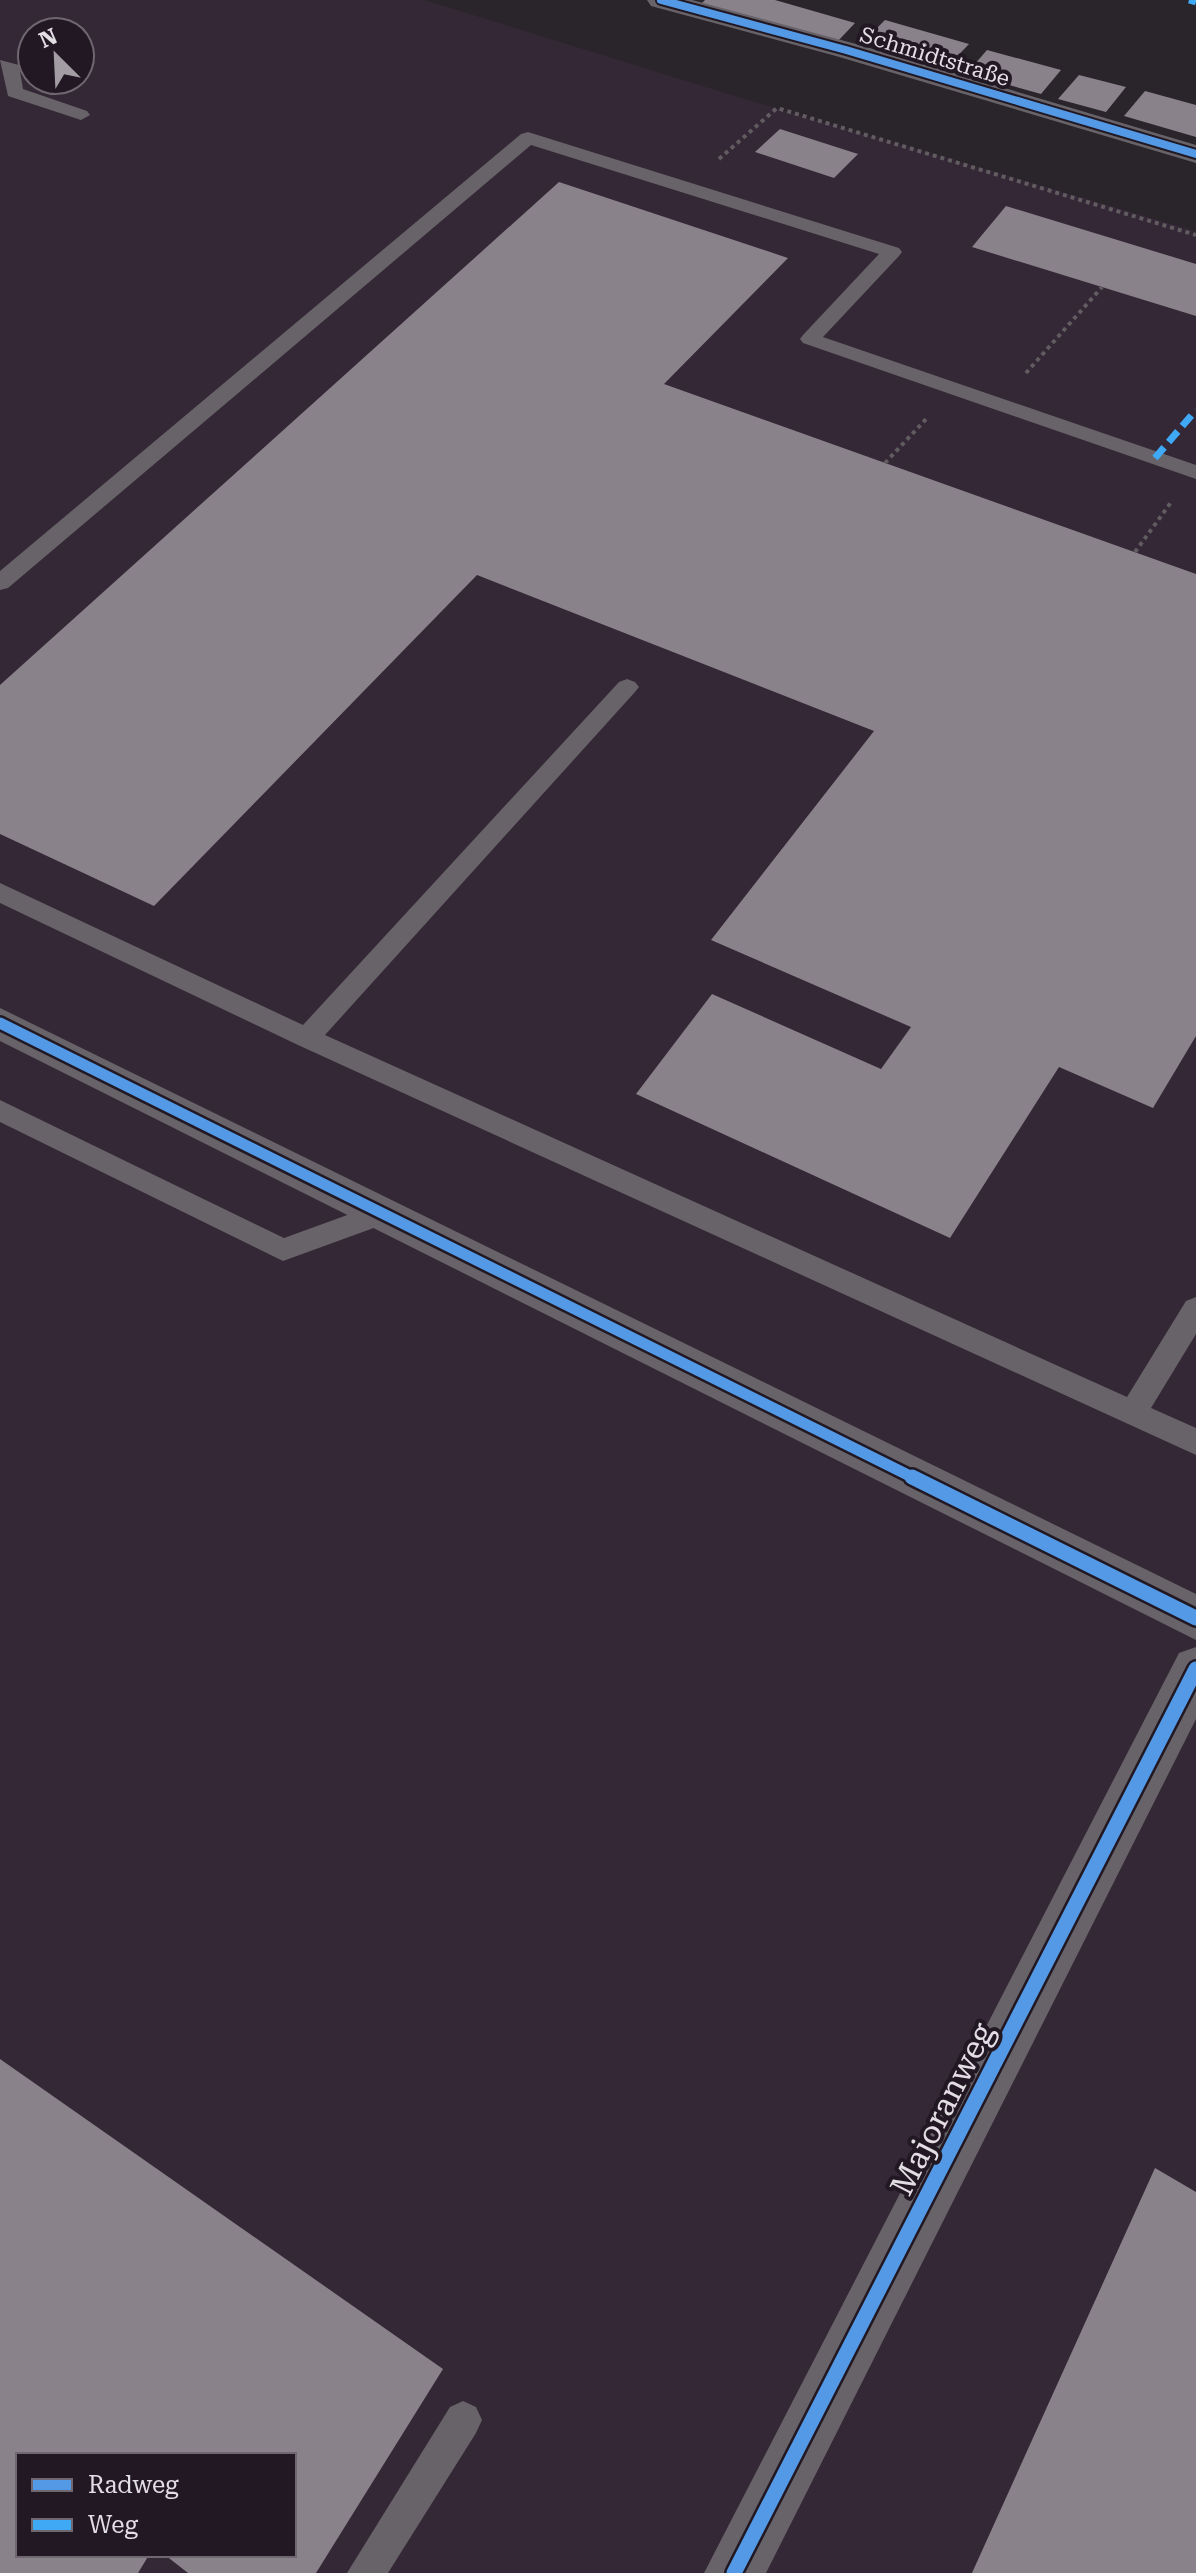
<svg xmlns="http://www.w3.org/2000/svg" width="1196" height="2573" viewBox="0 0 1196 2573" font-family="'Roboto Serif',serif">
  <rect width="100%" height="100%" fill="#2a252a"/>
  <path fill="#342736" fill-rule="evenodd" d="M0,0H425L735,96L1196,231V2573H0ZM32,32H80V80H32ZM18,2455H294V2555H18Z"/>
  <g fill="#8a828b">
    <polygon points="705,0 775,0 855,23 837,42 702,3"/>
    <polygon points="885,20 969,44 946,68 862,43"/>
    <polygon points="987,50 1061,70 1041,94 967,73"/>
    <polygon points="1079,75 1126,87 1106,112 1058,99"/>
    <polygon points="1145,91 1196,105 1196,137 1124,116"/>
    <polygon points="780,129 858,154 834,178 755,152"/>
    <polygon points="559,182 788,258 664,384 1196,574 1196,1036 1153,1108 1059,1067 950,1238 636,1094 712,994 881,1069 911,1027 711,940 874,731 477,575 154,906 0,834 0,685"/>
    <polygon points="1006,206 1196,264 1196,316 972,247"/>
    <polygon points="0,2059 443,2369 316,2573 188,2573 165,2555 294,2555 294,2455 18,2455 18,2555 149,2555 138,2573 0,2573"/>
    <polygon points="1155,2168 1196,2192 1196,2573 972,2573"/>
  </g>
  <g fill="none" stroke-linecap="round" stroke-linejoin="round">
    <g stroke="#605c60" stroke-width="4" stroke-dasharray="4 4" stroke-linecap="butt">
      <polyline points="719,159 777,108 1196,235"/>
      <polyline points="1026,373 1102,287"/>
      <polyline points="885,463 928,417"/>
      <polyline points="1135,552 1172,501"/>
    </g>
    <g fill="#676368" fill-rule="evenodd">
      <polygon points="0,60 19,65 23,89 87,111 90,115 81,120 8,96"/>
      <polygon points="528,132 899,248 902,252 899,256 823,337 1196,465 1196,479 803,343 800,339 803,335 879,254 531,145 8,588 0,590 0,571 521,134"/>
      <polygon points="627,679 635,682 639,687 635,692 325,1035 1127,1397 1186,1301 1196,1297 1196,1334 1151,1408 1196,1428 1196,1455 298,1045 0,903 0,883 303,1025 619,682"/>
      <polygon points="0,1100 284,1238 383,1202 393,1205 397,1213 393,1221 283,1261 0,1122"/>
      <polygon points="463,2401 476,2407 482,2420 476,2433 388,2573 347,2573 450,2407"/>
    </g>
    <g fill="#676368" fill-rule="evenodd">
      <polygon points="647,0 692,0 856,44 1196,145 1196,163 836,56 651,6"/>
      <polygon points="0,1008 1196,1594 1196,1640 0,1041"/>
      <polygon points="1196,1647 1196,1719 766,2573 704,2573 1179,1653"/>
    </g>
    <g stroke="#3fa9f5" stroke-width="7" stroke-dasharray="14 7" stroke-linecap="butt">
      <polyline points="1189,0 1196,2"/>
      <polyline points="1155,458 1196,410"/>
    </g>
    <defs>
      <polyline id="cycleway-far2" points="661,0 846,50 1196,154"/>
      <polyline id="cycleway-far1" points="0,1023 916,1479"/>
      <g id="cycleway">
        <polyline points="912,1477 1196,1618"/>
        <polyline points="734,2573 1196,1669"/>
      </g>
    </defs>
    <use href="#cycleway-far2" stroke="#211823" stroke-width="12"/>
    <use href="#cycleway-far1" stroke="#211823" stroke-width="16"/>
    <use href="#cycleway" stroke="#211823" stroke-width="20"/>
    <use href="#cycleway-far2" stroke="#5399e6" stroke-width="8"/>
    <use href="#cycleway-far1" stroke="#5399e6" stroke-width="11"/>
    <use href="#cycleway" stroke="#5399e6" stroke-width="15"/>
  </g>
  <g text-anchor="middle" stroke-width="8" stroke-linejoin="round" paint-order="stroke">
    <g font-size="22" fill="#e3dde4" stroke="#211823">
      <text transform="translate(935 56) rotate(17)" y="8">Schmidtstraße</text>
    </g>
    <g font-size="32" fill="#e3dde4" stroke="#211823">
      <text transform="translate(942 2109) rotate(-63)" y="11">Majoranweg</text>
    </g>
  </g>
  <rect x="16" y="2453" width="280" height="104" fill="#211823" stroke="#6f6770" stroke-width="2"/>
  <rect x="32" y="2479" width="40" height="12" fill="#5399e6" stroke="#6f6770" stroke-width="2"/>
  <text x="88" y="2493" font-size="24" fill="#e3dde4">Radweg</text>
  <rect x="32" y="2519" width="40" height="12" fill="#3fa9f5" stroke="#6f6770" stroke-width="2"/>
  <text x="88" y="2533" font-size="24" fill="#e3dde4">Weg</text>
  <g transform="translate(56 56) rotate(336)"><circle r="38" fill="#211823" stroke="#6f6770" stroke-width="2"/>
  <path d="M0-6L14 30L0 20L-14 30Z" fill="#a29da3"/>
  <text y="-12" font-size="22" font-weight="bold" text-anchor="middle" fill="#e3dde4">N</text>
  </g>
</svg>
